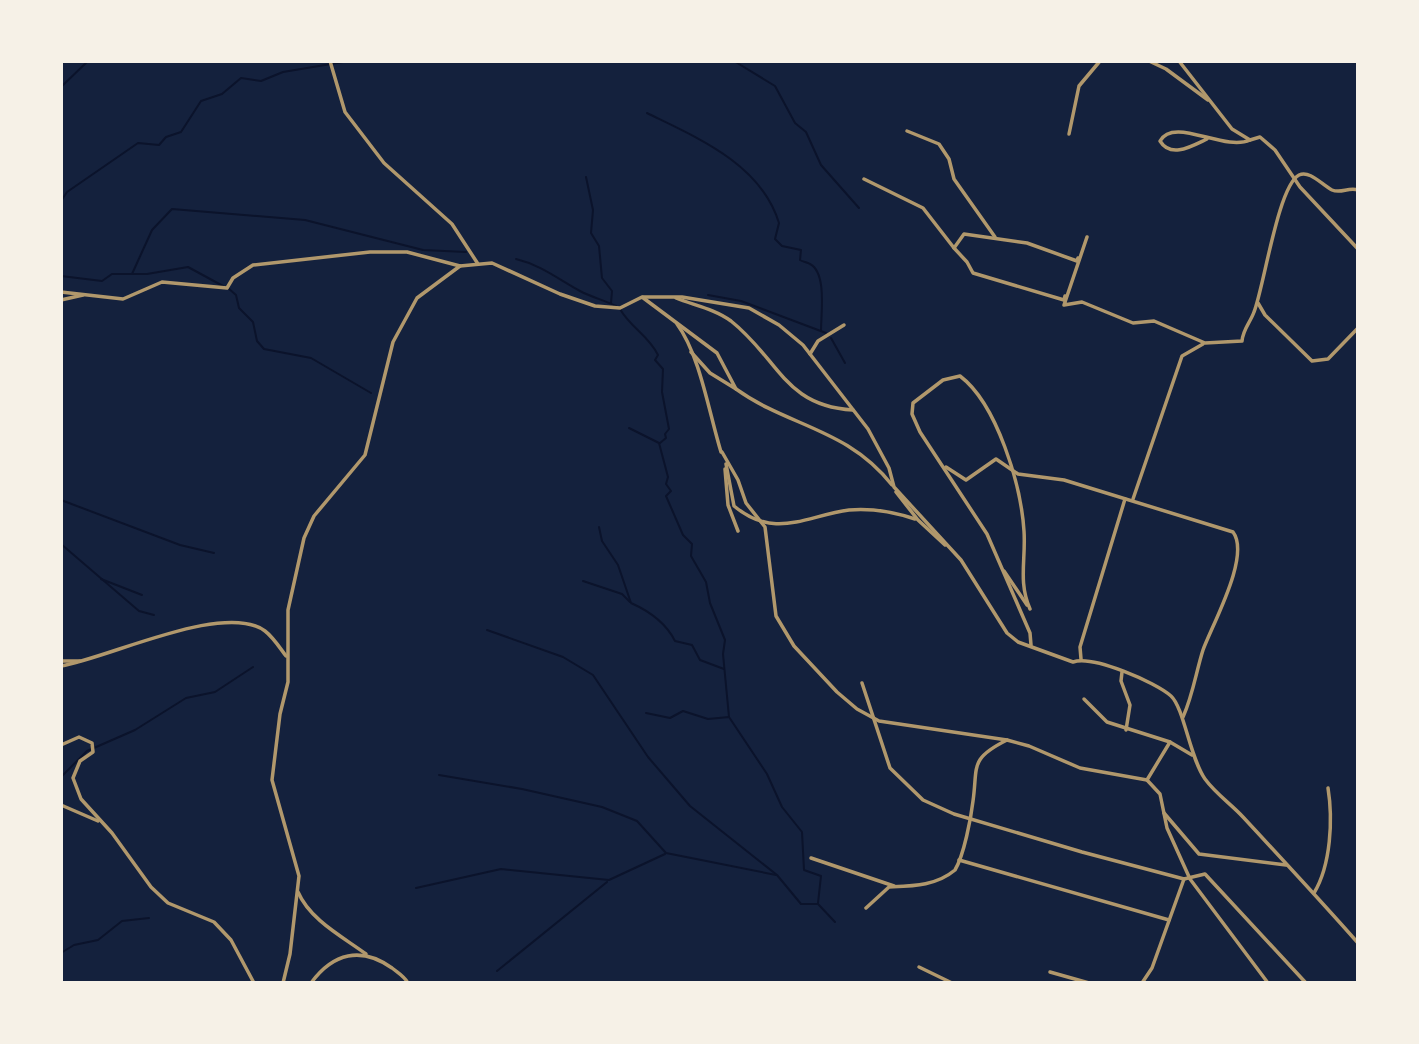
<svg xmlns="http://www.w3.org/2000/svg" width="1419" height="1044" viewBox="0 0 1419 1044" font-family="'Fira Sans Condensed',sans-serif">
  <rect width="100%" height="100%" fill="#14213d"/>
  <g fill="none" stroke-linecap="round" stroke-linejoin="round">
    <g stroke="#0b132b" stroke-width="2">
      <polyline points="734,61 775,86 795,123 806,132 821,165 859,208"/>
      <polyline points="61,87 88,61"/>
      <path d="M647,113C698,138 761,164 779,223L775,239L782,246L801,250L800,260C803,262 807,262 810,264C827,273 821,313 821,331"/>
      <polyline points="586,177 593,210 591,233 599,246 602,278 612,291 611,303"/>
      <polyline points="61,201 67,192 138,143 159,145 166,137 181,132 201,101 222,94 241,78 261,81 283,72 349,61"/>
      <path d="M516,259C541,265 558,279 580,291C591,297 604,300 616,306"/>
      <polyline points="132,274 152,230 172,209 305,220 423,250 466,252"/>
      <polyline points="61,276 102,281 112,274 147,274 188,267 223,286"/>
      <polyline points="228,288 236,295 239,308 253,322 257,341 264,349 311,358 371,393"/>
      <polyline points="708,295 741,301 826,333"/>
      <path d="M620,309C630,327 649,336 658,355L655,360L663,369L662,392L669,429L665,434L666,438L660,443"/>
      <polyline points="831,338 845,363"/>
      <polyline points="629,428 659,443 668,477 666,484 671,491 666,496 683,535 692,544 691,556 706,582 710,603 725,640 723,654 729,717"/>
      <polyline points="61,500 180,545 214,553"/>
      <path d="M599,527L602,541L618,565L631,603C649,611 666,623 675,641L692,645L700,660L724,669"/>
      <polyline points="61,544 139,611 154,615"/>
      <polyline points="101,579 142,595"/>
      <polyline points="583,581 622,594 630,602"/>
      <polyline points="487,630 563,657 593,675 648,757 690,806 777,875 801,904 818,904 835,922"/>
      <polyline points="646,713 670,718 683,711 708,719 729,717 767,774 782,807 802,832 804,870 821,876 818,903"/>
      <polyline points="439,775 522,789 602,807 637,821 666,853 776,875"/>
      <polyline points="61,777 87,751 135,730 186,698 215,692 253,667"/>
      <polyline points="416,888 501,869 609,880 665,854"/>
      <polyline points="61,953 74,945 98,940 122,921 149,918"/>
      <polyline points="497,971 607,882"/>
    </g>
    <g stroke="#b1986c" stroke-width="3.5">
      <polyline points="330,61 345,112 384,163 452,224 478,264"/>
      <polyline points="1149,61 1166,69 1208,100"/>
      <polyline points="1179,61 1232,129 1250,140 1260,137 1275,150 1300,187 1358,249"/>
      <polyline points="907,131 939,144 949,159 954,179 995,237"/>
      <polyline points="1069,134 1079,86 1100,61"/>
      <path d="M1207,139C1192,146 1171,159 1160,141C1174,116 1224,152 1250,140"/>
      <polyline points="864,179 923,208 954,248 964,234 1027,243 1077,261 1078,258"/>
      <path d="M1087,237L1064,305L1082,302L1133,323L1154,321L1205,343L1242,341C1243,329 1250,323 1254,312C1264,287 1278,186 1299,175C1310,170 1322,185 1332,190C1341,194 1348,187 1358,190"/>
      <polyline points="954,248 967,262 973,273 1064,300 1065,296"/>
      <polyline points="61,292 123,299 162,282 227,288 233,278 253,265 370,252 407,252 460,266"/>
      <path d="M643,297H682L749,308L779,325L803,345L868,429L889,468L894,487L961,560L1007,633L1018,642L1073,662C1093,655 1155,682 1171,696C1184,708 1190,758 1205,779C1216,794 1231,804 1243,817C1282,859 1320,900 1358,943"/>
      <path d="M676,298C693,305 715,309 731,321C779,359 784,406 853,410"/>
      <polyline points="61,300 83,295"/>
      <polyline points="1258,303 1265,315 1312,361 1328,359 1358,328"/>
      <path d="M677,324C700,355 709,413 721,452"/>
      <polyline points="810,354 818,341 844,325"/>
      <path d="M736,389C789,427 847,428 892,485"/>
      <polyline points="722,452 738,480 746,503 765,527 776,616 794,646 837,692 857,709 879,721 1007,740"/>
      <path d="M726,464L734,506C775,540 805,516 849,510C872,508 894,512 915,519"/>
      <path d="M946,467L966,480L996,459L1018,474L1064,480L1233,532C1251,556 1212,625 1203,650C1196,672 1193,695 1183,717"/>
      <polyline points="725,469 728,505 738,531"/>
      <polyline points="896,492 918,520 945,545"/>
      <polyline points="1133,499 1182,356 1203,344"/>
      <polyline points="1004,571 1027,605"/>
      <path d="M1030,609C1018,582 1026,559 1024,531C1021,485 997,404 960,376L943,380L913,403L912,414L920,432L987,534L1030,633L1031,645"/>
      <polyline points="1081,659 1080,647 1125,499"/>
      <polyline points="61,661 80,661"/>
      <path d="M61,666C109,658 225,601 265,631C273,637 280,648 286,656"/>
      <polyline points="1122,672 1121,681 1130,705 1126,730"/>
      <polyline points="862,683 890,768 923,800 954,814 1082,852 1184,879 1205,874 1306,983"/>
      <polyline points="1084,699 1107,722 1170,742 1192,755"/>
      <polyline points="1170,742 1147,780 1160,794 1167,828 1190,879 1268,983"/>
      <polyline points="61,745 79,737 92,743 93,752 80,761 73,778 81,799 112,833 151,887 168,903 214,922 231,940 254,983"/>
      <polyline points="61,805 98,821"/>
      <polyline points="1164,813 1199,854 1286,865"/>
      <polyline points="811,858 894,886"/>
      <polyline points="959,860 1169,920"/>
      <path d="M298,892C310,920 343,937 366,954"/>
      <path d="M1314,893C1331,865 1333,819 1328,788"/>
      <path d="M866,908L889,887C912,886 936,886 955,870C964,855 971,818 973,801C978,766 969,759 1007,740L1029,746L1080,768L1147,780"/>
      <polyline points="919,967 952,983"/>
      <polyline points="1050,972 1089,983"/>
      <polyline points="283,983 290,954 299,876 272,780 280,714 288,682 288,610 304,538 314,516 365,455 393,342 417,298 460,266 492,263 560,294 595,306 620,308 642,297 717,353 736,389 710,373 691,352"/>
      <path d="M311,983C333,953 361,946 392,968C398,973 404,976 408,983"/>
      <polyline points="1142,983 1152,968 1184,879"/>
    </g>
  </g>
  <rect width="1419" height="1044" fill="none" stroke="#f6f1e7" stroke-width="126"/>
</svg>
